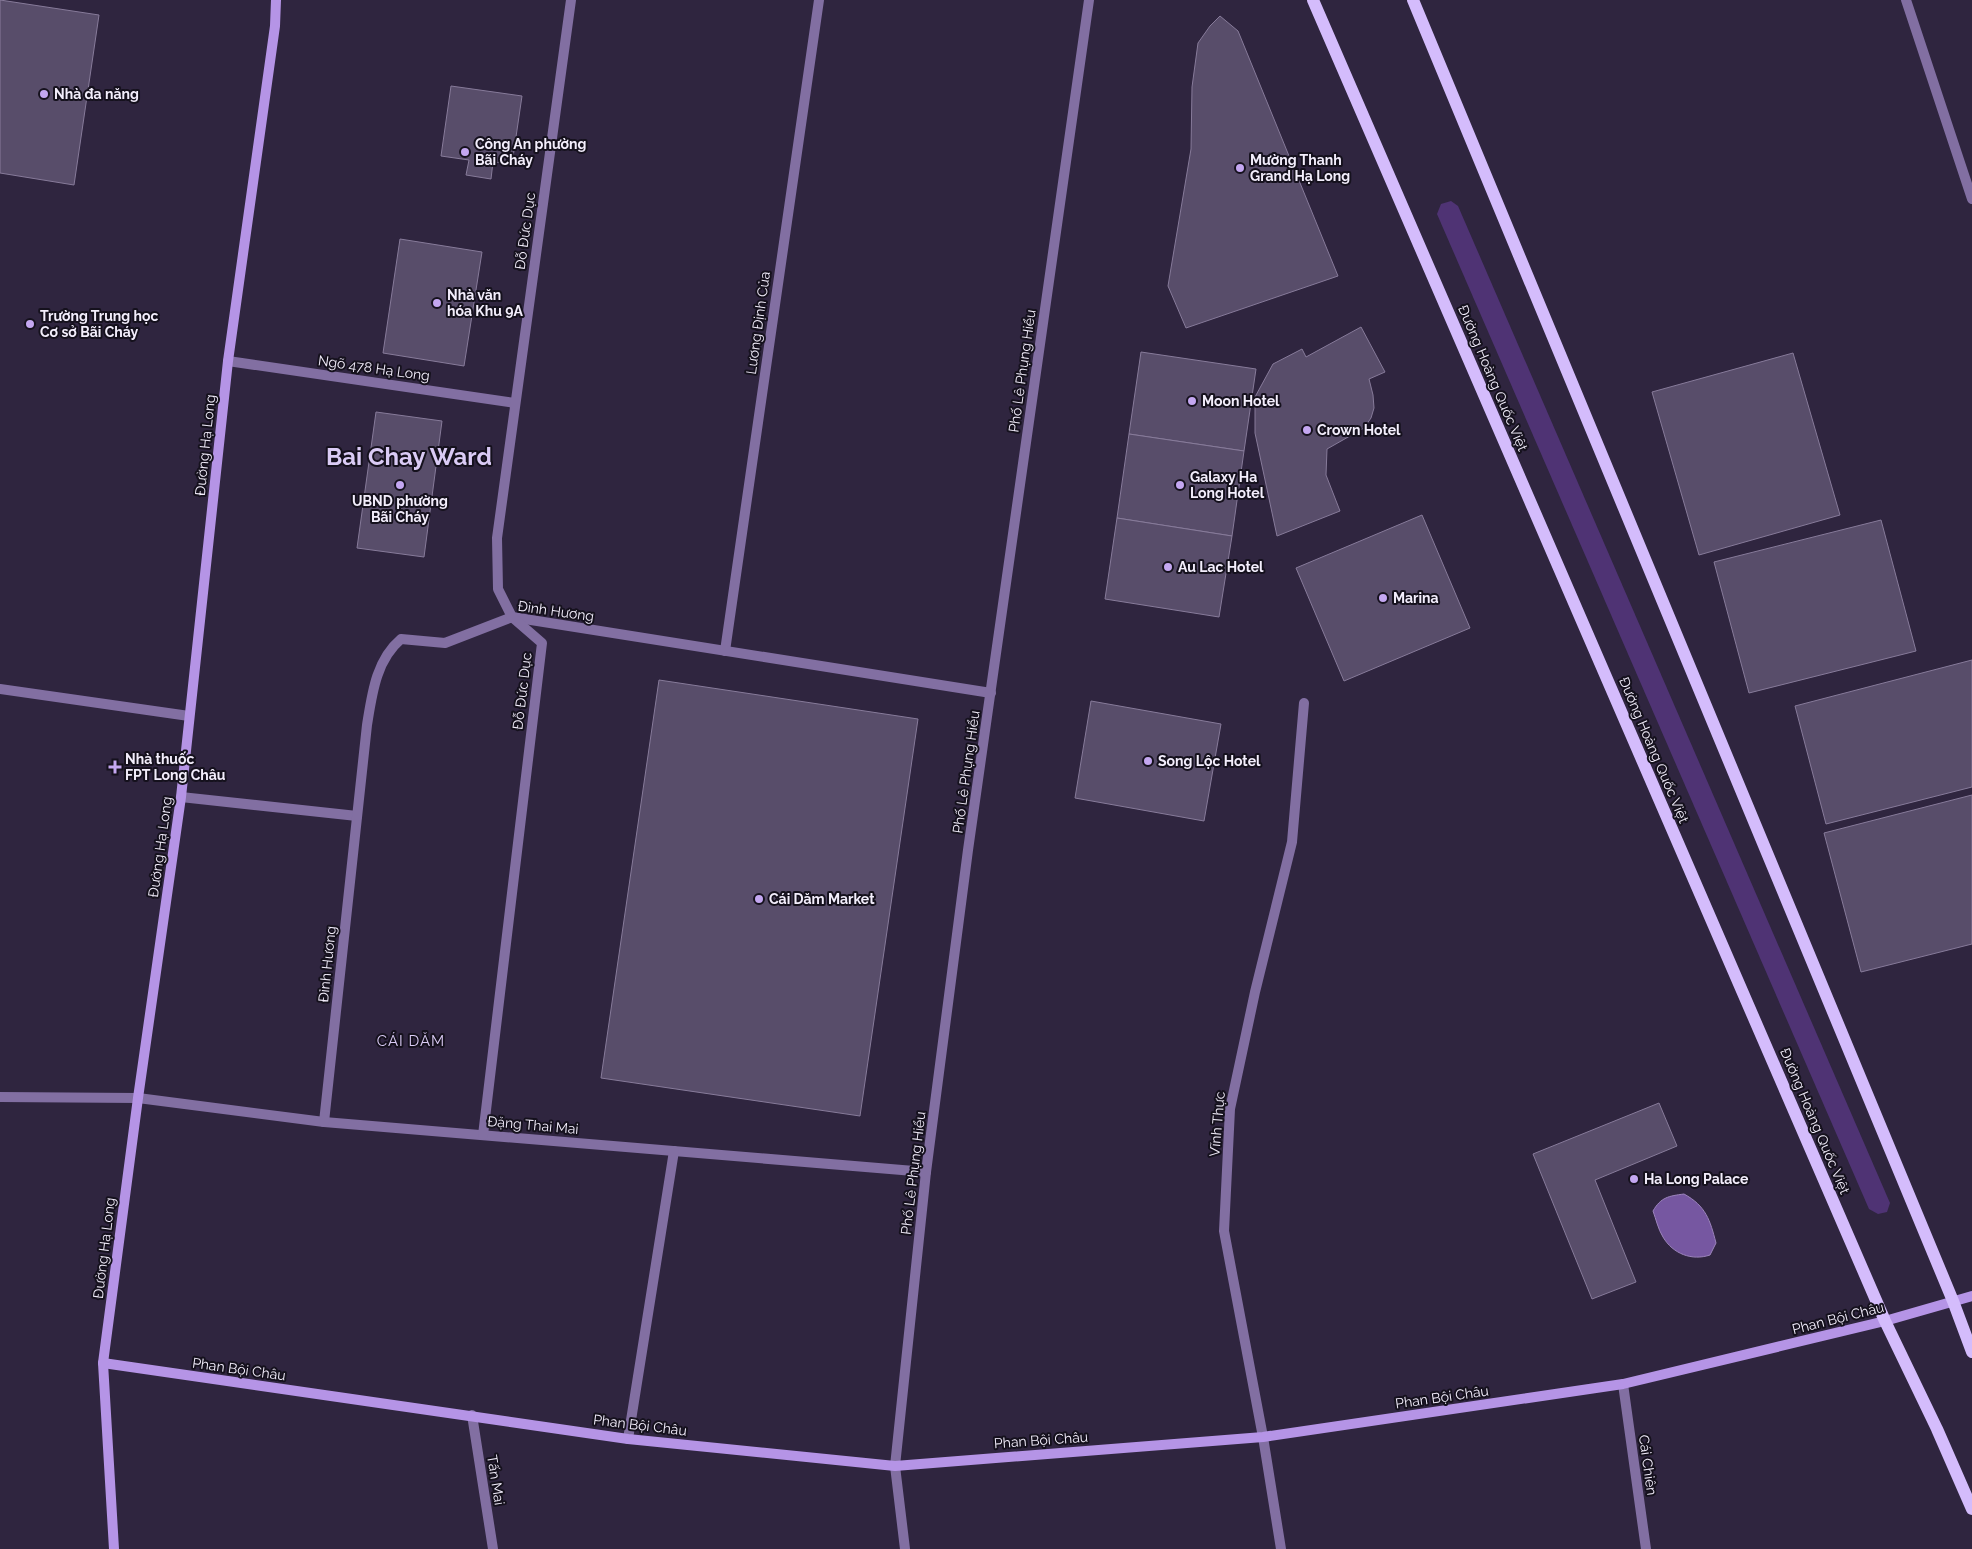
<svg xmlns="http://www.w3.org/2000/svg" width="1972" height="1549" viewBox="0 0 1972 1549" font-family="Raleway,sans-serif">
  <rect width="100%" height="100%" fill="#2f253f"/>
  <polygon fill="#4f3374" points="1451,201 1458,206 1890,1203 1887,1212 1878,1214 1869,1209 1437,214 1441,204"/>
  <path fill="#7657a1" stroke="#9c84bc" d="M1684,1194C1706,1206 1710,1220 1716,1243L1710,1255C1692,1261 1673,1254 1663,1237C1658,1229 1656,1219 1653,1211C1661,1197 1669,1196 1684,1194Z"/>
  <g fill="#584d6a" stroke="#877b9a">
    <polygon points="0,0 99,15 74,185 0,173"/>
    <polygon points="1220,16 1238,31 1338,276 1186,328 1168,286 1191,149 1192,87 1198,43 1210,26"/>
    <polygon points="451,86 522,96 512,164 493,162 491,179 466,175 469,160 441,156"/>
    <polygon points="400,239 482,252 464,366 383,353"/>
    <polygon points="1361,327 1385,372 1369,379 1373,395 1374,408 1371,418 1364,428 1327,449 1326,475 1340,511 1277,536 1255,433 1255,397 1273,364 1302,349 1306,357"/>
    <polygon points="1141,352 1256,369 1244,451 1129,434"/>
    <polygon points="1793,353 1840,515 1699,555 1652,392"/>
    <polygon points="376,412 442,421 424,557 357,548"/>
    <polygon points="1129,434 1244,451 1232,536 1117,518"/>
    <polygon points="1422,515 1470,628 1344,681 1296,568"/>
    <polygon points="1117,518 1232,536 1219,617 1105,599"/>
    <polygon points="1881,520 1916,651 1749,693 1714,562"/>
    <polygon points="1972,660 1972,787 1826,824 1795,706"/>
    <polygon points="659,680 918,719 860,1116 601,1078"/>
    <polygon points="1091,701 1221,724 1204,821 1075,798"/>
    <polygon points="1972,795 1972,944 1861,972 1824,833"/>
    <polygon points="1659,1103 1677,1146 1595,1180 1636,1282 1592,1299 1533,1154"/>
  </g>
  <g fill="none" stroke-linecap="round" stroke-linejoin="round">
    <g stroke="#826fa2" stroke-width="10">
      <polyline points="1906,0 1972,199"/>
      <polyline points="228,361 515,403"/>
      <polyline points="725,651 819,0"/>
      <polyline points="0,689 189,716"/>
      <polyline points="181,797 357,816"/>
      <polyline points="0,1097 138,1098 324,1122 926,1172"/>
      <path d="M324,1122L367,725C372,694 376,660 401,639L445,643L512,617L991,693"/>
      <polyline points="483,1135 542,643 512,617 498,589 497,538 571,0"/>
      <polyline points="1623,1384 1646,1549"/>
      <polyline points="472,1415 493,1549"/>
      <polyline points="628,1439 674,1151"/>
      <polyline points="905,1549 895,1466 926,1172 968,850 1089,0"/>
      <polyline points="1281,1549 1263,1437 1224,1231 1230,1109 1255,992 1292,842 1304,703"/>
    </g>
    <g stroke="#b594e6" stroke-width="10">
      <polyline points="103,1363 628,1439 895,1466 1263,1437 1623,1384 1885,1321 1972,1296"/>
      <polyline points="114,1549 103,1363 138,1098 181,797 228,361 275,26 276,0"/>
    </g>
    <g stroke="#d4bcfc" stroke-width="12">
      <polyline points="1313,0 1885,1321 1937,1429 1972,1509"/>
      <polyline points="1413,0 1953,1301 1972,1352"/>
    </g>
  </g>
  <g fill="#c4a7f1" stroke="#15111d" stroke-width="2">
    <circle cx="44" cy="94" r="5"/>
    <circle cx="465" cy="152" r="5"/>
    <circle cx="1240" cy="168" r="5"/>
    <circle cx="437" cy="303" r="5"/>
    <circle cx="30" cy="324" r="5"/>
    <circle cx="1192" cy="401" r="5"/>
    <circle cx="1307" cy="430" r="5"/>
    <circle cx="400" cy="485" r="5"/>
    <circle cx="1180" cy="485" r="5"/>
    <circle cx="1168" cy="567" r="5"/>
    <circle cx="1383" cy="598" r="5"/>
    <circle cx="1148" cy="761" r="5"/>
    <path d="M112.5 759.5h5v5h5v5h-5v5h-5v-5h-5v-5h5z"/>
    <circle cx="759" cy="899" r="5"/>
    <circle cx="1634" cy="1179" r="5"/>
  </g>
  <g text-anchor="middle" stroke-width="4" stroke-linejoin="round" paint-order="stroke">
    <g font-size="14" font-weight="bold" fill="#f3eefc" stroke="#15111d" text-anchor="start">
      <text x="54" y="99">Nhà đa năng</text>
      <text x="475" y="149">Công An phường<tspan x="475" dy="16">Bãi Cháy</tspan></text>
      <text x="1250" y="165">Mường Thanh<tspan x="1250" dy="16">Grand Hạ Long</tspan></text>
      <text x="447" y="300">Nhà văn<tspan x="447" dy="16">hóa Khu 9A</tspan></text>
      <text x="40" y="321">Trường Trung học<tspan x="40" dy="16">Cơ sở Bãi Cháy</tspan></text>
      <text x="1202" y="406">Moon Hotel</text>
      <text x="1317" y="435">Crown Hotel</text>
      <text x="1190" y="482">Galaxy Ha<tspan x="1190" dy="16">Long Hotel</tspan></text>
      <text x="400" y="506" text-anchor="middle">UBND phường<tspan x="400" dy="16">Bãi Cháy</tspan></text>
      <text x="1178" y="572">Au Lac Hotel</text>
      <text x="1393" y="603">Marina</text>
      <text x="125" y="764">Nhà thuốc<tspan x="125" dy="16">FPT Long Châu</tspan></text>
      <text x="1158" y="766">Song Lộc Hotel</text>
      <text x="769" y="904">Cái Dăm Market</text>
      <text x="1644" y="1184">Ha Long Palace</text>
    </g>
    <g font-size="14" fill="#f3eefc" stroke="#15111d">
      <text transform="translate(525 231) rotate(-82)" y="5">Đỗ Đức Dục</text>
      <text transform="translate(758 323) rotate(-82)" y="5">Lương Định Của</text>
      <text transform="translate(374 368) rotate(8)" y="5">Ngõ 478 Hạ Long</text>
      <text transform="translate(1022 371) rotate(-82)" y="5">Phố Lê Phụng Hiểu</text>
      <text transform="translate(1493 378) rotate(67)" y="5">Đường Hoàng Quốc Việt</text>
      <text transform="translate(205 445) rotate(-84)" y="5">Đường Hạ Long</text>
      <text transform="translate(556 611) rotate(8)" y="5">Đỉnh Hương</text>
      <text transform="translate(522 691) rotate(-83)" y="5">Đỗ Đức Dục</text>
      <text transform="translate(1654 750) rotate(67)" y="5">Đường Hoàng Quốc Việt</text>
      <text transform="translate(966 772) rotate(-82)" y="5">Phố Lê Phụng Hiểu</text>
      <text transform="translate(160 847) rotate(-82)" y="5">Đường Hạ Long</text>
      <text transform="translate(327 964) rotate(-84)" y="5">Đỉnh Hương</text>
      <text transform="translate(1815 1121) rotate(67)" y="5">Đường Hoàng Quốc Việt</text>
      <text transform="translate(1217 1124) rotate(-85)" y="5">Vĩnh Thực</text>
      <text transform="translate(533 1125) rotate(5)" y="5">Đặng Thai Mai</text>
      <text transform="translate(913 1173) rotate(-83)" y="5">Phố Lê Phụng Hiểu</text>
      <text transform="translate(104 1248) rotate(-83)" y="5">Đường Hạ Long</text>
      <text transform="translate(1838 1318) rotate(-14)" y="5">Phan Bội Châu</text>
      <text transform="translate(239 1369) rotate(8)" y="5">Phan Bội Châu</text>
      <text transform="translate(1442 1397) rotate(-8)" y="5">Phan Bội Châu</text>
      <text transform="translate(640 1425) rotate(7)" y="5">Phan Bội Châu</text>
      <text transform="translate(1041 1440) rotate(-4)" y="5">Phan Bội Châu</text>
      <text transform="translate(1648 1465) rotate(82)" y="5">Cái Chiên</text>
      <text transform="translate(496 1480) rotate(81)" y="5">Tấn Mai</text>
    </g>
    <g font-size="15" letter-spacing="1" fill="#dacbf5" stroke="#15111d">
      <text x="411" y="1046">CÁI DĂM</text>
    </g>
    <g font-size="24" font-weight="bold" fill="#dacbf5" stroke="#15111d">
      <text x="409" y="465">Bai Chay Ward</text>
    </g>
  </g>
</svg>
